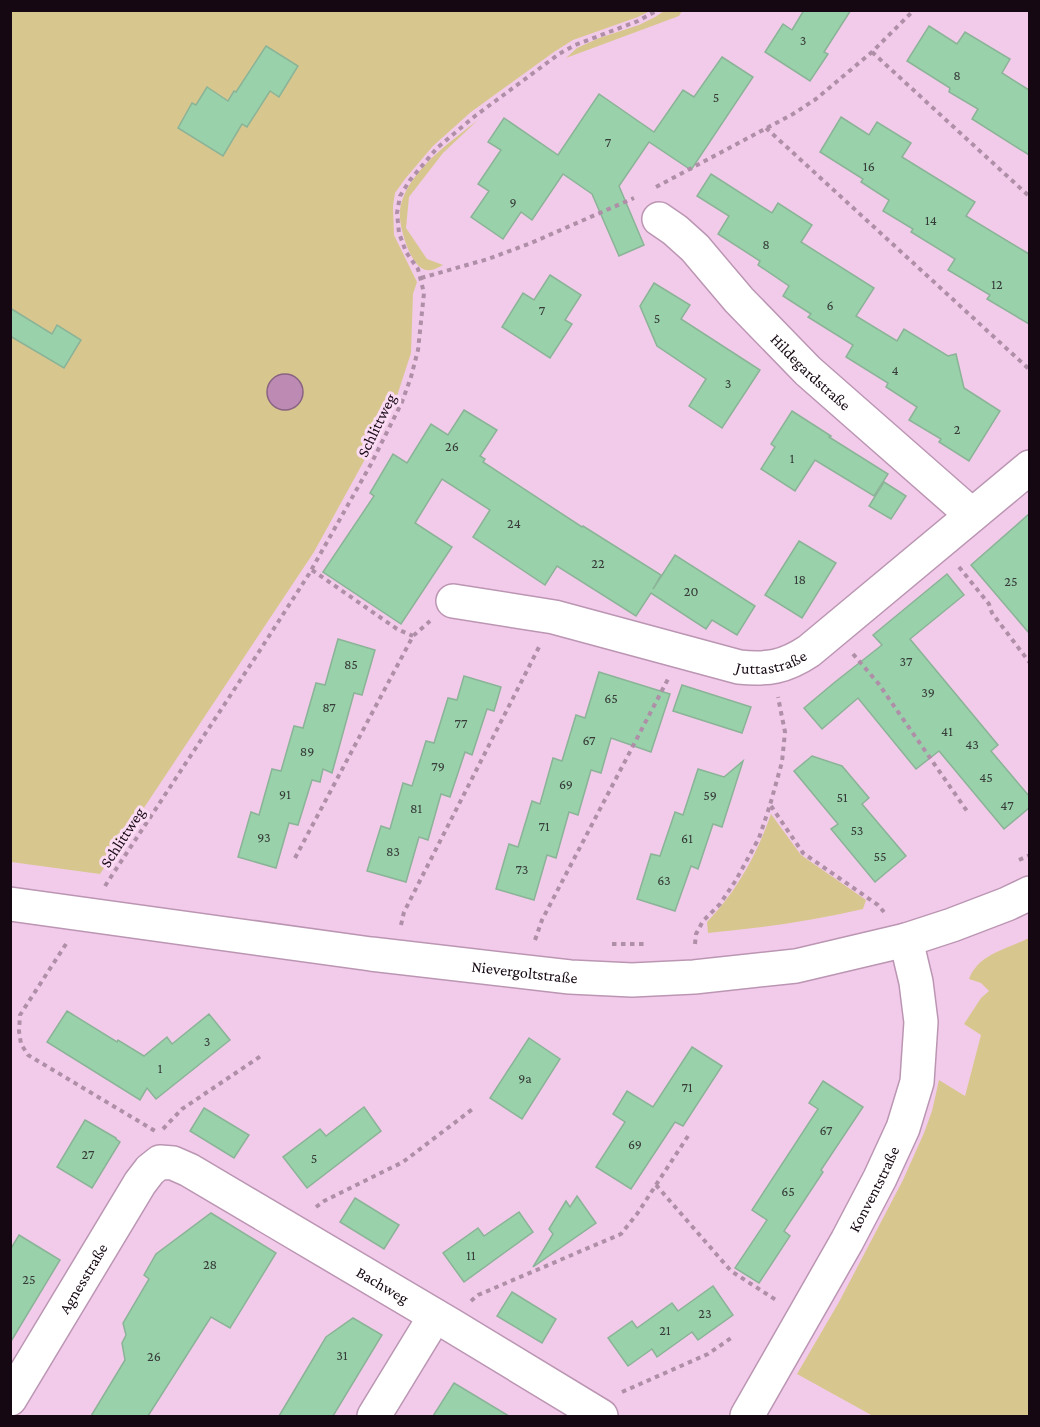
<svg xmlns="http://www.w3.org/2000/svg" width="1040" height="1427" viewBox="0 0 1040 1427" font-family="'Crimson Pro',serif">
  <rect width="100%" height="100%" fill="#f3cbea"/>
  <g fill="#d7c78f">
    <polygon points="11,11 650,11 638,17 573,40 554,52 471,112 433,146 405,179 395,193 393,206 394,235 417,282 413,294 411,353 397,396 375,441 314,552 100,874 11,862"/>
    <polygon points="664,11 682,11 679,16 566,58 577,48 599,38 639,25 655,17"/>
    <path d="M478,120L443,153L409,197L406,228L427,259L443,265C437,268 433,271 426,270C411,267 401,232 400,218C399,209 402,199 406,191C421,162 453,140 478,120Z"/>
    <path d="M771,814L801,855L866,900L863,909C812,921 761,928 708,933L707,922C737,891 757,854 771,814Z"/>
    <path d="M1029,938V1416H873L797,1374L839,1302L903,1180L924,1133L932,1111L939,1080L965,1096L981,1035L964,1024L981,998L989,991L981,983L969,979C978,954 1007,949 1029,938Z"/>
  </g>
  <circle fill="#bc8ab2" stroke="#8a6382" stroke-width="1.5" cx="285" cy="392" r="18"/>
  <g fill="#98d1aa" stroke="#8bb397" stroke-width="1.5">
    <polygon points="804,10 851,10 824,52 828,54 810,81 765,52 783,24 792,30"/>
    <polygon points="929,26 957,44 965,32 1010,59 1002,73 1029,90 1029,155 972,119 978,109 949,92 950,88 907,61"/>
    <polygon points="266,46 298,66 279,97 270,91 247,127 242,124 223,156 178,128 192,103 196,105 207,87 228,101 234,91 236,92"/>
    <polygon points="722,57 753,77 691,170 649,142 619,186 644,245 619,256 592,194 563,174 532,220 521,212 503,239 471,217 489,191 478,184 501,150 488,142 504,118 558,155 599,94 654,132 683,90 694,97"/>
    <polygon points="841,117 869,135 877,122 911,143 902,157 975,202 966,216 1029,254 1029,324 987,299 990,295 948,270 955,259 911,232 913,229 883,211 889,200 861,182 863,179 820,152"/>
    <polygon points="711,174 772,213 778,203 812,225 801,242 874,288 856,316 897,341 904,329 948,356 956,354 964,388 1000,411 969,461 939,442 941,439 909,420 917,407 886,387 888,383 846,357 853,345 808,317 811,314 783,296 789,286 758,265 760,261 718,234 729,216 697,196"/>
    <polygon points="550,275 581,295 565,320 572,324 550,358 502,327 523,293 534,300"/>
    <polygon points="654,283 690,305 681,319 760,370 722,428 689,406 706,379 657,346 640,306"/>
    <polygon points="10,308 52,334 57,325 81,340 64,368 10,336"/>
    <polygon points="464,410 497,430 480,456 485,459 483,462 582,527 583,526 661,575 653,589 675,555 755,606 737,635 712,620 706,629 651,593 636,616 557,566 545,585 473,537 490,510 442,479 415,523 452,547 401,624 323,572 374,496 370,493 393,454 407,463 431,424 448,435"/>
    <polygon points="792,411 831,436 829,437 888,474 874,496 815,460 795,491 761,469 775,447 771,444"/>
    <polygon points="884,482 906,496 891,519 869,506"/>
    <polygon points="1029,514 1029,633 971,565"/>
    <polygon points="799,541 836,563 802,618 765,595"/>
    <polygon points="947,574 964,595 910,639 998,745 991,751 1029,796 1029,808 1004,829 939,751 916,769 858,698 822,729 804,708 835,682 882,645 873,635"/>
    <polygon points="338,639 375,650 362,695 354,693 332,773 323,769 320,782 312,780 298,825 289,823 276,868 238,857 251,812 259,815 272,769 281,771 294,726 303,728 316,683 325,685"/>
    <polygon points="599,672 670,694 651,752 611,738 601,773 591,770 578,815 569,812 556,858 547,855 534,900 496,889 509,844 518,847 532,801 540,804 553,758 562,761 576,715 585,718"/>
    <polygon points="464,676 501,687 494,711 487,709 472,755 465,752 450,797 441,794 428,840 419,837 406,882 367,871 381,826 390,829 403,783 412,786 426,741 434,743 448,698 457,700"/>
    <polygon points="682,685 751,707 742,733 673,711"/>
    <polygon points="812,756 842,766 869,798 862,804 906,856 875,882 831,829 838,824 794,771"/>
    <polygon points="743,761 722,827 713,824 698,869 691,866 675,911 637,899 651,854 660,856 675,812 683,815 698,769 724,777"/>
    <polygon points="67,1011 117,1042 118,1040 144,1056 167,1037 172,1044 209,1014 230,1040 156,1099 147,1088 140,1100 47,1042"/>
    <polygon points="529,1038 560,1059 522,1119 490,1098"/>
    <polygon points="692,1047 722,1066 683,1126 675,1122 631,1189 596,1167 625,1122 613,1114 627,1091 653,1107"/>
    <polygon points="823,1081 863,1107 821,1170 823,1172 784,1231 790,1236 759,1283 735,1268 767,1220 752,1210 818,1109 809,1103"/>
    <polygon points="364,1107 381,1131 307,1188 283,1157 320,1129 326,1136"/>
    <polygon points="204,1108 249,1135 234,1158 190,1131"/>
    <polygon points="85,1120 116,1138 116,1139 120,1142 92,1188 57,1167"/>
    <polygon points="577,1196 596,1223 533,1267 553,1234 549,1229 566,1201 570,1207"/>
    <polygon points="355,1198 399,1225 384,1249 340,1222"/>
    <polygon points="519,1212 533,1232 464,1282 443,1253 478,1228 484,1236"/>
    <polygon points="211,1213 276,1253 230,1328 211,1317 148,1416 91,1416 125,1360 122,1343 126,1335 123,1323 149,1279 144,1275 156,1254"/>
    <polygon points="19,1235 60,1260 10,1343 10,1250"/>
    <polygon points="713,1286 733,1315 698,1340 692,1332 657,1357 652,1349 628,1366 608,1338 632,1321 637,1328 672,1303 678,1311"/>
    <polygon points="512,1292 556,1319 542,1343 497,1316"/>
    <polygon points="353,1318 382,1335 333,1416 279,1416 326,1337"/>
    <polygon points="454,1383 509,1416 433,1416"/>
  </g>
  <g fill="none" stroke-linecap="round" stroke-linejoin="round">
    <defs>
      <g id="minor">
        <path id="s1" d="M659,219L675,230L695,248L739,300L808,371L972,515"/>
        <path id="s2" d="M453,601L554,617L739,667C768,670 785,667 809,651L1030,467"/>
        <path id="s3" d="M10,1399L140,1183L150,1170L160,1162L173,1163L189,1170L451,1325L601,1416"/>
        <polyline points="374,1416 435,1316"/>
        <path id="s4" d="M747,1416L847,1241L880,1178L903,1128L917,1082L921,1022L916,982L906,940"/>
      </g>
      <g id="tertiary">
        <path id="s5" d="M10,904L371,954L570,977L632,980L694,977L796,966L906,940L952,925L1007,904L1030,893"/>
      </g>
    </defs>
    <use href="#minor" stroke="#bb96b3" stroke-width="36"/>
    <use href="#tertiary" stroke="#bb96b3" stroke-width="36"/>
    <g stroke="#af8fa8" stroke-width="4" stroke-dasharray="4.5 4.5" stroke-linecap="butt">
      <polyline points="872,52 1030,197"/>
      <polyline points="766,128 1030,370"/>
      <polyline points="656,187 793,114 816,99 872,52 914,10"/>
      <polyline points="421,278 488,259 531,243 634,198"/>
      <polyline points="959,567 989,604 992,613 1030,663"/>
      <polyline points="312,570 397,629 413,636"/>
      <polyline points="853,654 878,683 969,814"/>
      <polyline points="771,806 803,853 878,905 884,912"/>
      <polyline points="295,858 413,636 430,621"/>
      <polyline points="1019,860 1030,855"/>
      <polyline points="105,886 253,661 309,574 371,464 402,402 411,377 418,350 424,293 418,269 406,252 399,233 397,213 400,196 410,180 437,148 475,116 559,54 575,45 638,21 658,10"/>
      <polyline points="401,925 404,912 539,647"/>
      <polyline points="535,940 542,920 668,679"/>
      <polyline points="66,944 20,1015 19,1031 21,1044 28,1055 155,1131"/>
      <polyline points="612,944 644,944"/>
      <polyline points="695,944 696,934 703,921 720,904 736,880 759,838 770,805 782,762 785,732 778,697"/>
      <polyline points="163,1129 182,1109 261,1056"/>
      <polyline points="656,1185 731,1271 776,1300"/>
      <polyline points="316,1207 324,1201 403,1162 474,1108"/>
      <polyline points="471,1301 478,1295 621,1234 637,1214 688,1136"/>
      <polyline points="622,1392 708,1354 734,1336"/>
    </g>
    <use href="#minor" stroke="#fff" stroke-width="33"/>
    <use href="#tertiary" stroke="#fff" stroke-width="33"/>
  </g>
  <g text-anchor="middle" stroke-width="6" stroke-linejoin="round" paint-order="stroke">
    <g font-size="14" fill="#363a38">
      <text x="803" y="45">3</text>
      <text x="957" y="80">8</text>
      <text x="716" y="102">5</text>
      <text x="608" y="147">7</text>
      <text x="869" y="171">16</text>
      <text x="513" y="207">9</text>
      <text x="931" y="225">14</text>
      <text x="766" y="249">8</text>
      <text x="997" y="289">12</text>
      <text x="830" y="310">6</text>
      <text x="542" y="315">7</text>
      <text x="657" y="323">5</text>
      <text x="895" y="375">4</text>
      <text x="728" y="388">3</text>
      <text x="957" y="434">2</text>
      <text x="452" y="451">26</text>
      <text x="792" y="463">1</text>
      <text x="514" y="528">24</text>
      <text x="598" y="568">22</text>
      <text x="800" y="584">18</text>
      <text x="1011" y="586">25</text>
      <text x="691" y="596">20</text>
      <text x="906" y="666">37</text>
      <text x="351" y="669">85</text>
      <text x="928" y="697">39</text>
      <text x="611" y="703">65</text>
      <text x="329" y="712">87</text>
      <text x="461" y="728">77</text>
      <text x="947" y="736">41</text>
      <text x="589" y="745">67</text>
      <text x="972" y="749">43</text>
      <text x="307" y="756">89</text>
      <text x="438" y="771">79</text>
      <text x="986" y="782">45</text>
      <text x="566" y="789">69</text>
      <text x="285" y="799">91</text>
      <text x="710" y="800">59</text>
      <text x="842" y="802">51</text>
      <text x="1007" y="810">47</text>
      <text x="416" y="813">81</text>
      <text x="544" y="831">71</text>
      <text x="857" y="835">53</text>
      <text x="264" y="842">93</text>
      <text x="687" y="843">61</text>
      <text x="393" y="856">83</text>
      <text x="880" y="861">55</text>
      <text x="522" y="874">73</text>
      <text x="664" y="885">63</text>
      <text x="207" y="1046">3</text>
      <text x="160" y="1073">1</text>
      <text x="525" y="1083">9a</text>
      <text x="687" y="1092">71</text>
      <text x="826" y="1135">67</text>
      <text x="635" y="1149">69</text>
      <text x="88" y="1159">27</text>
      <text x="314" y="1163">5</text>
      <text x="788" y="1196">65</text>
      <text x="471" y="1260">11</text>
      <text x="210" y="1269">28</text>
      <text x="29" y="1284">25</text>
      <text x="705" y="1318">23</text>
      <text x="665" y="1335">21</text>
      <text x="342" y="1360">31</text>
      <text x="154" y="1361">26</text>
    </g>
    <g font-size="16" fill="#150812" stroke="#fbdbf4">
      <text dy="6" stroke="none"><textPath href="#s1" startOffset="216">Hildegardstraße</textPath></text>
      <text transform="translate(376 425) rotate(-64)" y="6">Schlittweg</text>
      <text dy="6" stroke="none"><textPath href="#s2" startOffset="327">Juttastraße</textPath></text>
      <text transform="translate(122 837) rotate(-57)" y="6">Schlittweg</text>
      <text dy="6" stroke="none"><textPath href="#s5" startOffset="519">Nievergoltstraße</textPath></text>
      <text dy="6" stroke="none"><textPath href="#s4" startOffset="260">Konventstraße</textPath></text>
      <text dy="6" stroke="none"><textPath href="#s3" startOffset="141">Agnesstraße</textPath></text>
      <text dy="6" stroke="none"><textPath href="#s3" startOffset="537">Bachweg</textPath></text>
    </g>
  </g>
  <rect width="1040" height="1427" fill="none" stroke="#150812" stroke-width="24"/>
</svg>
